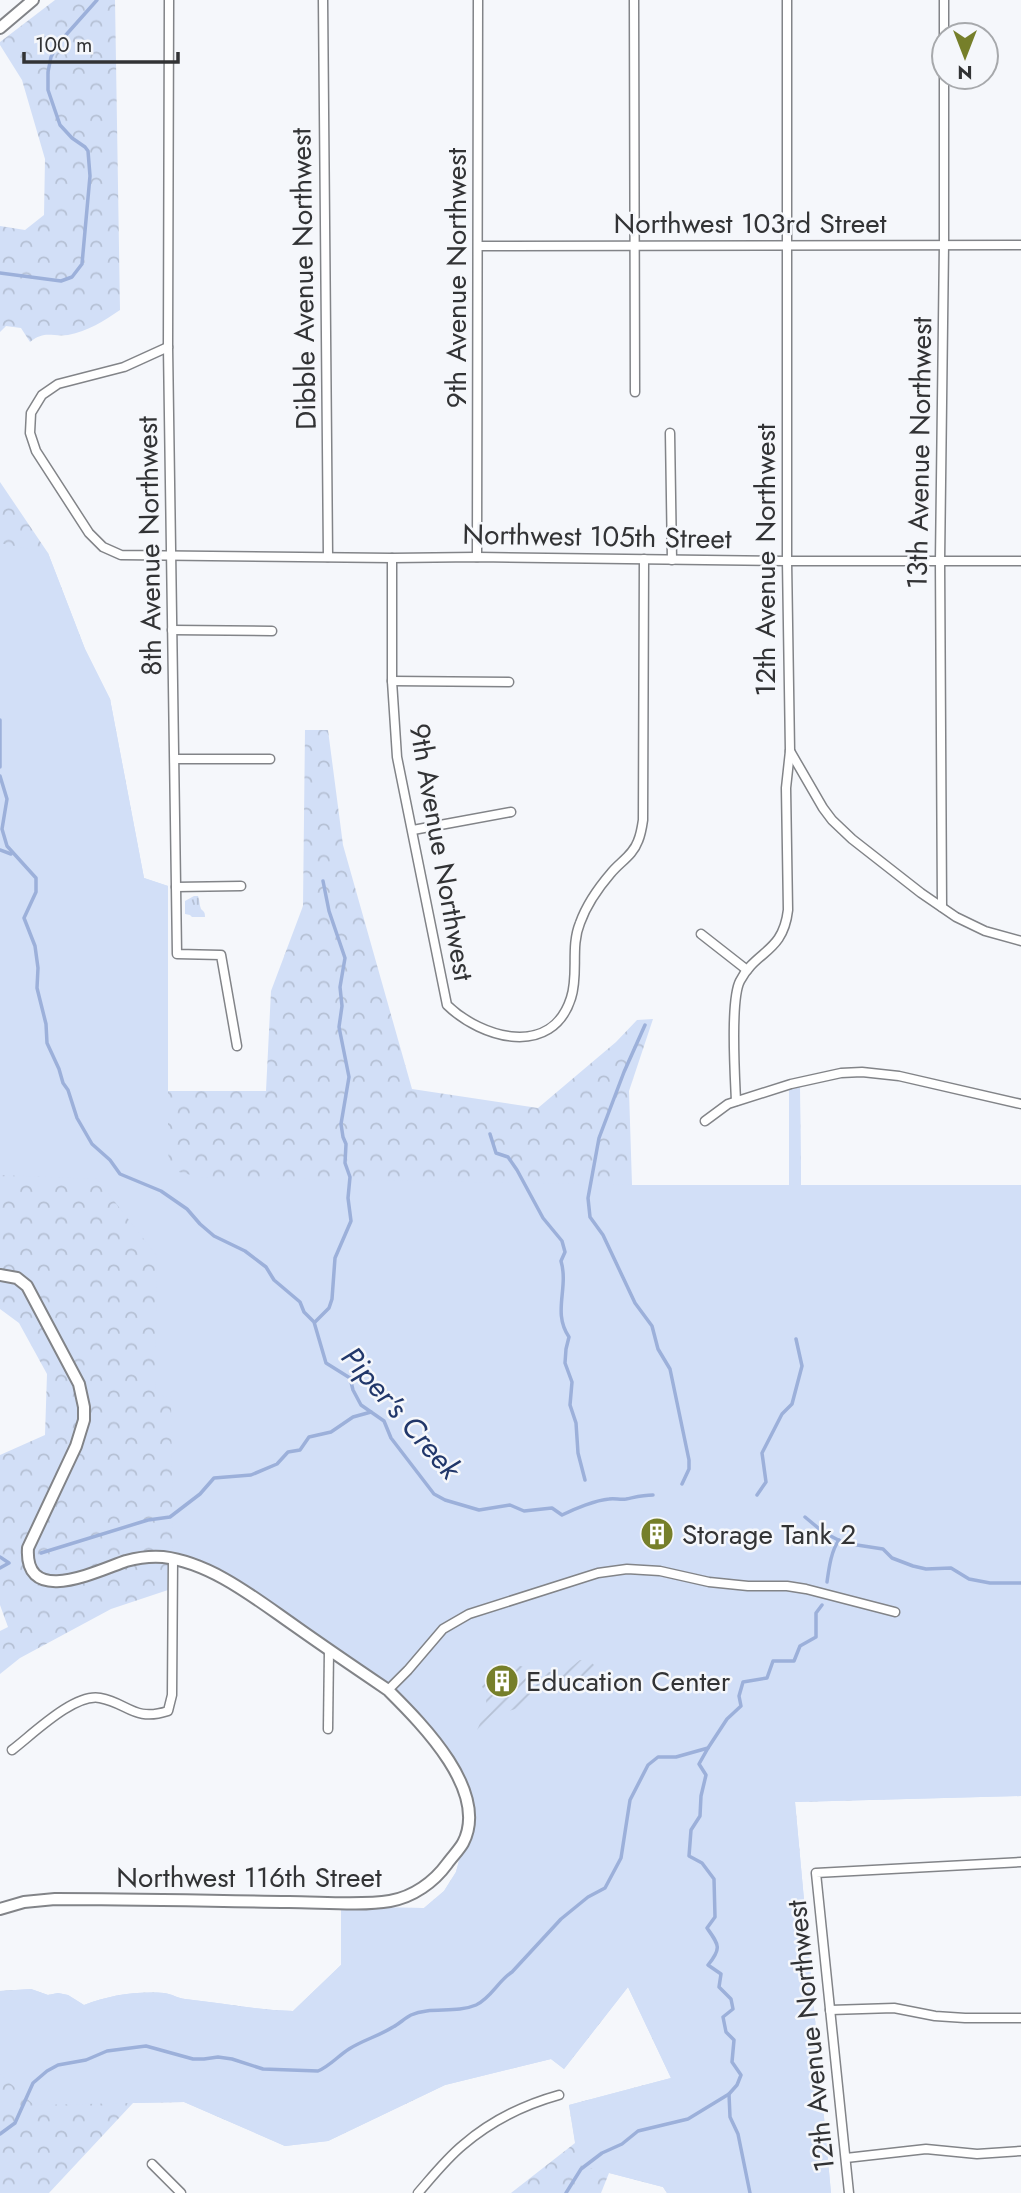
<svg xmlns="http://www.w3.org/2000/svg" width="1021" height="2193" viewBox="0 0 1021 2193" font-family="Jost,sans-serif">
  <defs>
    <pattern id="grass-tufts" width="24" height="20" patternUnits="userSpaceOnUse" patternTransform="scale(1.75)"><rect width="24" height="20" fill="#d2dff7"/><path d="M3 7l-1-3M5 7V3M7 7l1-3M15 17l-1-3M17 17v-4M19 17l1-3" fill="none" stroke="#b5c0d4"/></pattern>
    <pattern id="forest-crowns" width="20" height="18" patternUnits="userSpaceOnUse" patternTransform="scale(1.75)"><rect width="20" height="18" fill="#d2dff7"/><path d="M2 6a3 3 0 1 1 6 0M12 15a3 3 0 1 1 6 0" fill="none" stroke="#b5c0d4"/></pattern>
    <pattern id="garden-furrows" width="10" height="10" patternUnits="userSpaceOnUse" patternTransform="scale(1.75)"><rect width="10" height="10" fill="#d2dff7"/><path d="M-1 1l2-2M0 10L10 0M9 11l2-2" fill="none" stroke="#b5c0d4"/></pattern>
  </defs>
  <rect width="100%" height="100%" fill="#f5f7fb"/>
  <path fill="url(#grass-tufts)" d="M194,896H198C200,900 199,905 201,909C204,912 205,912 205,917H192L190,915L185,914V901Z"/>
  <g fill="url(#forest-crowns)">
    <path d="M55,0H115L120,310C104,321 88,331 68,335C51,337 45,330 30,342L21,328L6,326L0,332V226L25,230L44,215L45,159L22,80L0,45V42Z"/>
    <path d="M0,482L48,553L85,649L110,699L144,878L168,886V1091H266L271,991L303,906L305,730H328L343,845L412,1089L538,1108L616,1042L637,1020L653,1019L629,1091L632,1185H789V1111L800,1103L801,1185H1021V1796L795,1802L831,2193H667L663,2187L609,2173L601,2193H511L575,2143L569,2105L671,2078L628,1987L564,2069L551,2059L445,2085L328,2141L285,2146L184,2102L133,2103L49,2193H0V1991L31,1989L48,1995L58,1993L68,1995L84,2005C110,1995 136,1991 164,1993C172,1994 177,1998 185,1999C222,2003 256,2010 293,2011L341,1965V1907L424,1908L444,1891L456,1872L467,1830V1797L408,1710L240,1588L174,1559V1588L111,1609L20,1658L0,1674V1631L8,1627L0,1605V1455L45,1435L47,1374L19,1323L0,1309Z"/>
  </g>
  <path fill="#d2dff7" d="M0,543L48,553L85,649L110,699L144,878L168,886V1153L171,1170L199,1177L632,1185H789V1090L800,1086L801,1185H1021V1796L795,1802L831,2193H667L663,2187L579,2165L569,2105L671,2078L628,1987L564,2069L551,2059L445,2085L328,2141L285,2146L184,2102L34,2105L0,2074V1991L31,1989L48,1995L58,1993L68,1995L84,2005C110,1995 136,1991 164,1993C172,1994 177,1998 185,1999C222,2003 256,2010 293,2011L341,1965V1907L424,1908L444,1891L456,1872L467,1830V1797L408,1710L240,1588L173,1559L171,1397L155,1395L157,1256L97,1179L0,1175Z"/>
  <path fill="url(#garden-furrows)" d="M580,1660H589L599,1670V1677L583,1686L550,1690L525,1706L499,1714L491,1722L483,1736L477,1730C485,1712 492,1699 479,1682L511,1663C527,1668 549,1676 566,1670C571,1668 576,1663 580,1660Z"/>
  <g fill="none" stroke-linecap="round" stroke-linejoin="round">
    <g stroke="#9cb0da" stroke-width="3.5">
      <polyline points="0,273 61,281 72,277 82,264 90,176 88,151 85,147 72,138 60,125 48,90 48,72 51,57 57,45 97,0"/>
      <polyline points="0,720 0,767"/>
      <path d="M0,776L7,799L2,829L7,846L36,878V892L24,918L35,946L38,968L37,988L46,1024L47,1043L59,1069L63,1083L68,1090L77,1118L92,1144L110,1160L120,1174L161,1191L187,1209L200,1224L214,1236L245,1251L266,1267L274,1280L300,1302L304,1312L314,1322L326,1363L350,1378L353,1390L361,1405L384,1421L391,1438L434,1494L445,1500L479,1510L510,1505L524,1511L552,1508L562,1515C574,1509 596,1500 609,1499C615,1498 620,1500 626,1499C636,1497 643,1495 653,1495"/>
      <polyline points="0,850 11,854"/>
      <polyline points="645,1025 624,1072 599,1138 588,1198 590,1217 603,1235 635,1303 652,1326 658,1349 670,1369 689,1460 689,1469 682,1484"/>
      <path d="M490,1134L496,1153L508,1157L517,1170L543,1218L562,1241L565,1252L561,1261C569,1289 552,1312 569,1337L566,1349L565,1363L572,1382L570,1405L576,1423L578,1453L585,1480"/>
      <polyline points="315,1322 329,1308 332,1299 335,1258 351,1221 348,1198 350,1177 345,1163 346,1144 343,1137 341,1124 349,1077 339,1027 342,1006 340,987 345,958 329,911 323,881"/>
      <polyline points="757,1495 766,1482 762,1453 782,1414 792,1404 802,1366 796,1339"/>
      <polyline points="805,1517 823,1532 844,1543 883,1549 892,1558 913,1566 926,1569 951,1568 969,1579 990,1583 1021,1583"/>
      <polyline points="41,1553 148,1520 170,1517 200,1494 214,1478 251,1475 277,1464 288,1452 300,1450 309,1437 331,1432 353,1417 371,1412"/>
      <polyline points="0,1557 9,1563 0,1568"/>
      <path d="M827,1582C829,1568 831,1551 839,1540"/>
      <path d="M708,1748L699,1764L706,1775L701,1796L700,1816L691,1830L689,1856L702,1863L714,1879L715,1917L707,1928C719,1945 722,1948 708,1965L721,1974L719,1987L731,1999L733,2009L723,2017L726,2032L734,2040L732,2062L741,2075L737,2085L729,2094L730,2117L738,2134L750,2193"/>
      <path d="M0,2134L15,2123L33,2083L47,2071L58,2065L86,2060L107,2051L146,2046L193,2059H204L218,2057L232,2059L263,2069L318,2071C330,2066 338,2056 349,2049C363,2040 379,2036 393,2027C399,2024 405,2018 411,2015C431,2006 455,2014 476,2005C491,1998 498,1981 512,1972L561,1919L588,1897L605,1888L621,1858L630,1800L648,1765L658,1757H676L708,1748L727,1719L741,1706L739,1696L743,1682L767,1678L773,1661H794L800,1646L816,1637V1613L822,1605"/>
      <polyline points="566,2193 581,2169 602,2153 622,2144 638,2131 688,2119 729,2094"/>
    </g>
    <defs>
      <g id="street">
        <polyline points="169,0 168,347 177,954 221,955 237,1046"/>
        <polyline points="323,0 328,557"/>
        <polyline points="634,0 635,392"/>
        <polyline points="479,246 1021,245"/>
        <polyline points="168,347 124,367 58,384 42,395 31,413 30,433 36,451 89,533 103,547 121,555 392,558 477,557 787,561 1021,561"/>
        <polyline points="670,433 672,560"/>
        <polyline points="477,557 478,0"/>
        <path d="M392,558V681L397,757L447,1005C482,1039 552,1058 571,998C579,974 570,947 580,923C586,906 599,887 611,873C620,862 633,855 638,841C641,834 642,827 643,820L644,559"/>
        <polyline points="172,630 272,631"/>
        <polyline points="392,681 509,682"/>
        <polyline points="790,751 823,808 832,820 852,839 921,893 956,917 985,931 1021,941"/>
        <polyline points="175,759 270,759"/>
        <polyline points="413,830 511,812"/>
        <polyline points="176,887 241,886"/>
        <polyline points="942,907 940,561 944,244 944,0"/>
        <polyline points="701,934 747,970"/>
        <path d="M736,1101C735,1077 730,1000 740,981C756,950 783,953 788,910L786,788L790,751L787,561V0"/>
        <polyline points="705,1121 728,1104 791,1084 841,1073 862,1072 899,1076 1021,1104"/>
        <polyline points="388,1690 408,1670 443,1629 469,1614 598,1573 627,1569 660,1571 709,1582 748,1586 787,1586 806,1589 895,1612"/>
        <polyline points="328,1729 329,1650"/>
        <path d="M12,1750C32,1735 74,1693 100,1698C128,1703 134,1722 168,1711L172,1695L173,1559"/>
        <polyline points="830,2010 894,2008 935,2016 965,2018 1021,2018"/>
        <polyline points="846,2158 926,2149 977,2154 1021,2151"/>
        <polyline points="152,2164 181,2193"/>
        <path d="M418,2193C432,2177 446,2159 463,2145C491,2121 523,2105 559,2095"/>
        <polyline points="849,2193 816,1873 1021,1862"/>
      </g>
      <g id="secondary">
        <polyline points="0,28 33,0"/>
        <path d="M0,1275L17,1278L27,1286L79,1384L84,1407V1420L76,1446L28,1548C24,1608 99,1570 126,1561C137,1558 151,1556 163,1557C212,1563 256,1599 295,1626C326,1648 357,1669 388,1690C421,1723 490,1791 463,1843C459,1850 452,1857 447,1864C434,1882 413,1897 390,1901C361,1906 320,1902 289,1902C211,1901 133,1899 55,1899L24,1902L0,1909"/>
      </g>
    </defs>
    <use href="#street" stroke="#828488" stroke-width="11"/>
    <use href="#secondary" stroke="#828488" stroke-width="14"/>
    <use href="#street" stroke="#fff" stroke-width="8"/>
    <use href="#secondary" stroke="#fff" stroke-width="10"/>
  </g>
  <defs>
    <symbol id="building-disc" viewBox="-11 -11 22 22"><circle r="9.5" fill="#767f2a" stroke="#f5f7fb"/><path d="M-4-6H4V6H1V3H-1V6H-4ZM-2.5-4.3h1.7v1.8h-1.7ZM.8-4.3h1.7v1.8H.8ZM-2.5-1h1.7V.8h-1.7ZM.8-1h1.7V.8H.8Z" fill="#fff"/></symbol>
  </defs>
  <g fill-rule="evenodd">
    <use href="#building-disc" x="638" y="1515" width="38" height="38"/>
    <use href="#building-disc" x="483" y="1662" width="38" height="38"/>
  </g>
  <g text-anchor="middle" stroke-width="5" stroke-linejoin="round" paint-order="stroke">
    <g font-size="28" fill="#323335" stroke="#f5f7fb">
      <text x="750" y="233">Northwest 103rd Street</text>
      <text transform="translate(456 278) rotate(-90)" y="10">9th Avenue Northwest</text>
      <text transform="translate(303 279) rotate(-91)" y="10">Dibble Avenue Northwest</text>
      <text transform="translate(919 453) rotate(-89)" y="10">13th Avenue Northwest</text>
      <text transform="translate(597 536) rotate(1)" y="10">Northwest 105th Street</text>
      <text transform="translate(149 546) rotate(-91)" y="10">8th Avenue Northwest</text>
      <text transform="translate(765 560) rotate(-90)" y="10">12th Avenue Northwest</text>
      <text transform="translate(442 852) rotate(80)" y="10">9th Avenue Northwest</text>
      <text x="249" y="1887">Northwest 116th Street</text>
      <text transform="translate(810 2036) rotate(-96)" y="10">12th Avenue Northwest</text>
    </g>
    <g font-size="28" fill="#323335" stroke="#f5f7fb" text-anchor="start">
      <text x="682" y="1544">Storage Tank 2</text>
      <text x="526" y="1691">Education Center</text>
    </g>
    <g font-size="30" font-style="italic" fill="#21376a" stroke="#f5f7fb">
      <text transform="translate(401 1413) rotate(49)" y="10">Piper's Creek</text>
    </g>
  </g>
  <g transform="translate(965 56) rotate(180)"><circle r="33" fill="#f5f7fb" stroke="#a7a9ac" stroke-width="2"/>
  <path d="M0-5L12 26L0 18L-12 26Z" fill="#767f2a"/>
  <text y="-10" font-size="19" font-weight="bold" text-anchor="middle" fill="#323335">N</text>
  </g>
  <path d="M24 52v10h154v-10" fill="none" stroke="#323335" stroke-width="3.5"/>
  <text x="35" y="52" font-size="21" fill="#323335" stroke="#f5f7fb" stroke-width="5" paint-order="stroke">100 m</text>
</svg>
